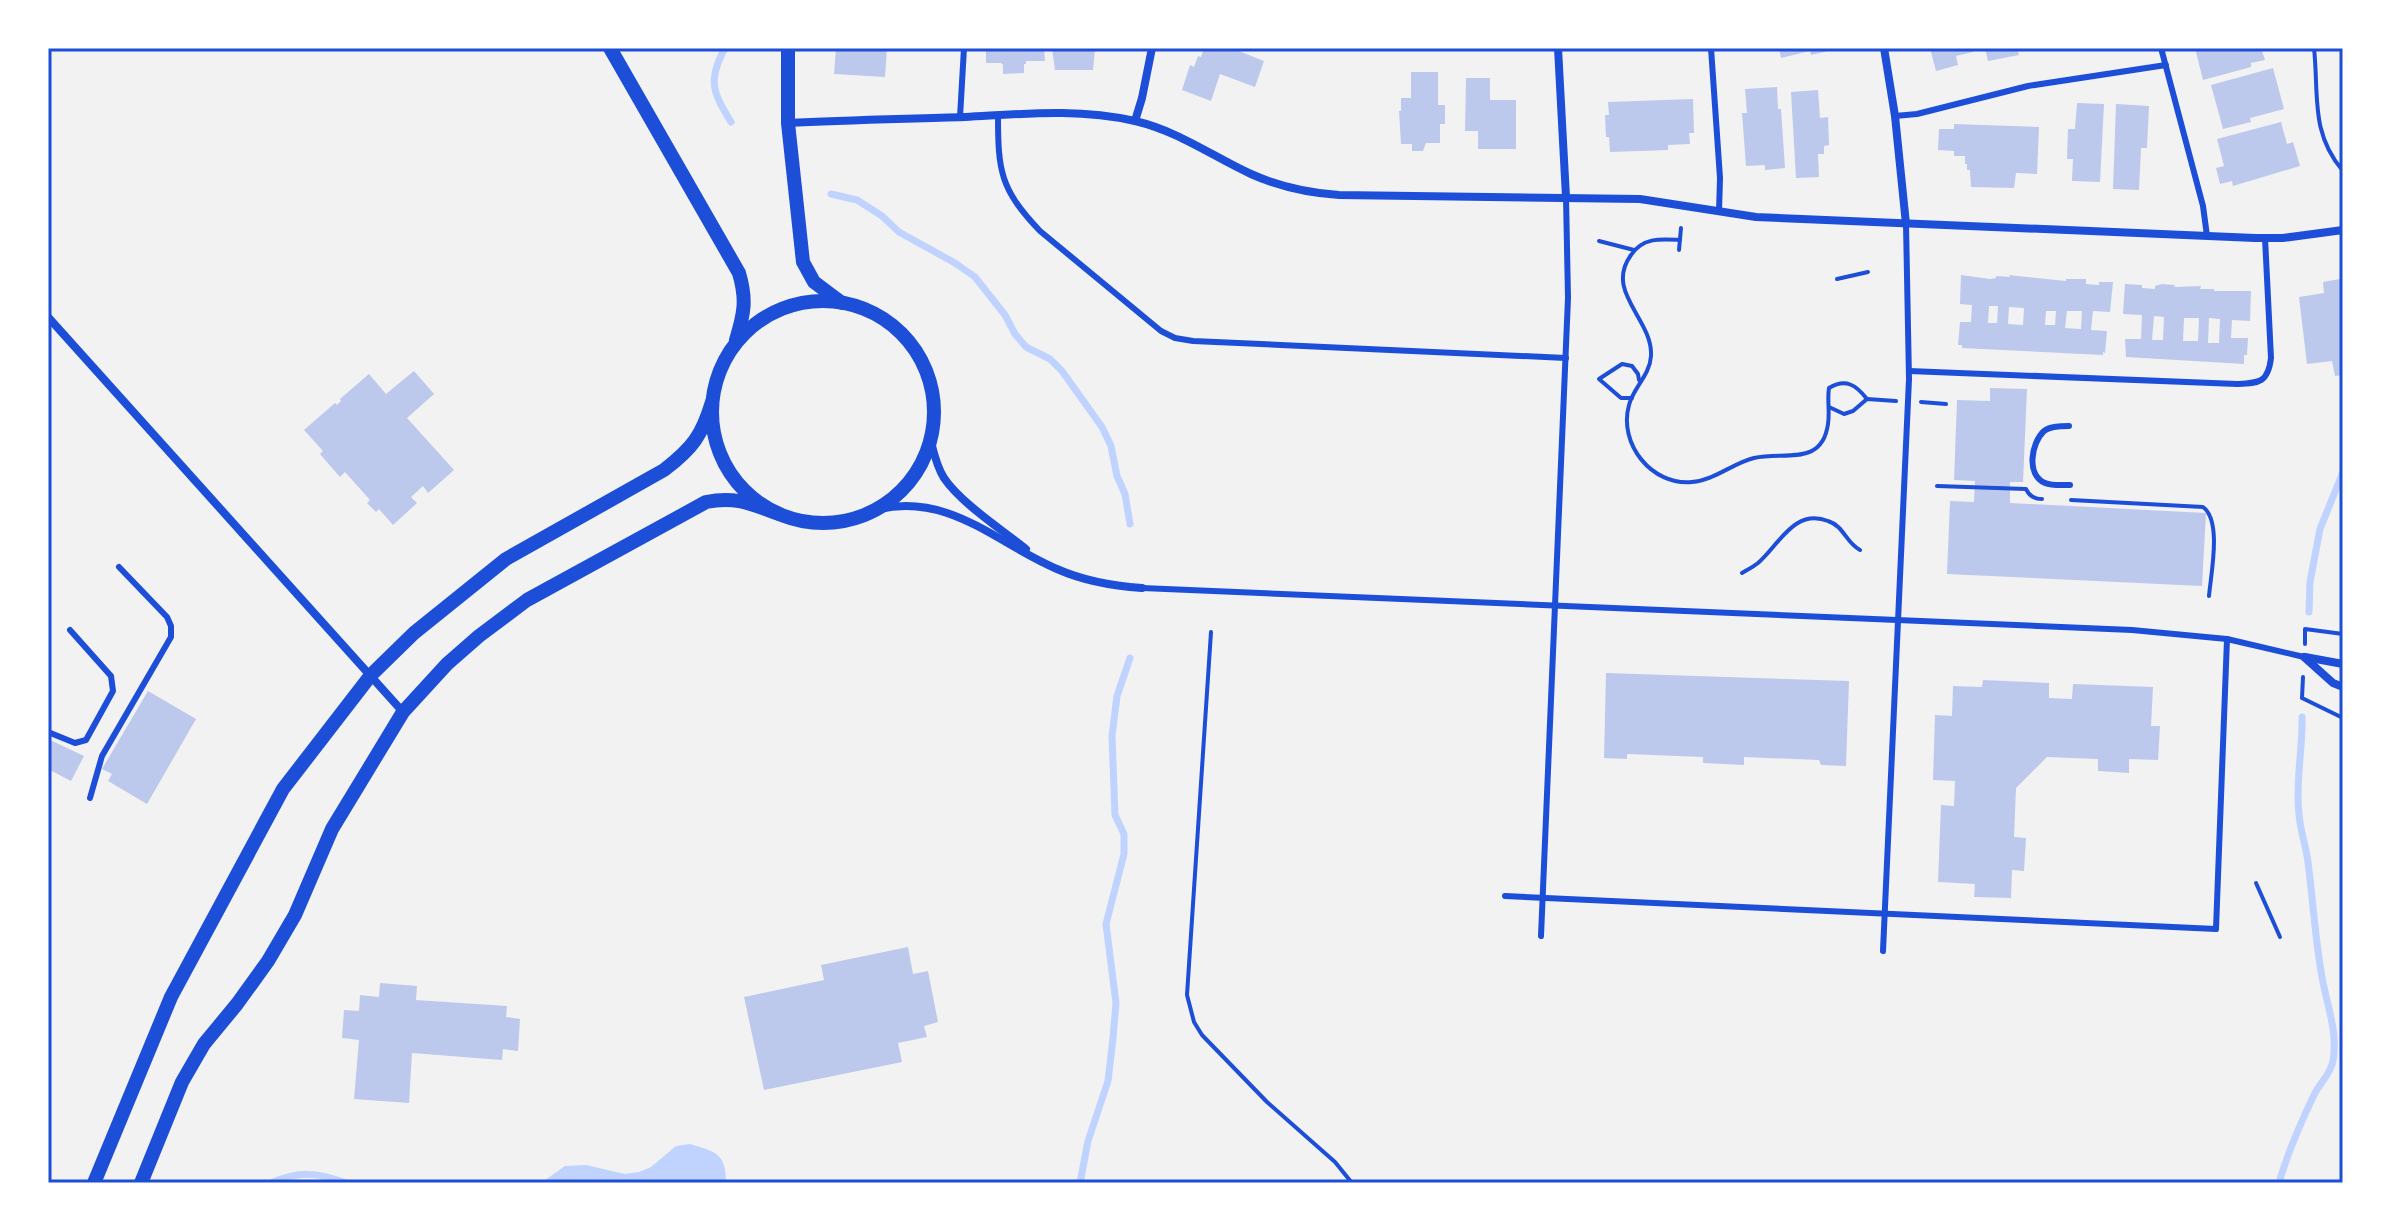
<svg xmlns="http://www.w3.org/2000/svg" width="2391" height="1231" viewBox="0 0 2391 1231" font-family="Signika,sans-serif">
  <rect width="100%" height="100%" fill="#f2f2f2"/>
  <path fill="#bfd3fe" d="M690,1144C716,1152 726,1153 726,1183H541L565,1166L586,1165L625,1174L639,1172L651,1167L676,1146Z"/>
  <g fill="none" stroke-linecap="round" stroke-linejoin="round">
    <g stroke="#bfd3fe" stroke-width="7">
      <path d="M725,48C707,81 713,92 731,122"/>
      <polyline points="831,194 857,200 882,216 899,232 955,263 975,277 1005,315 1015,334 1026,347 1050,359 1062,371 1102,427 1111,446 1117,476 1125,494 1130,524"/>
      <polyline points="2309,612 2310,582 2320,529 2343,472"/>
      <path d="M271,1183C299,1171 317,1172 346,1183"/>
      <polyline points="1080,1183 1088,1141 1108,1081 1113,1038 1116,1003 1106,924 1124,854 1124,834 1115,815 1112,736 1117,696 1130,658"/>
      <path d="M2279,1183C2288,1151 2301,1122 2315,1093C2321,1082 2331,1073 2333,1061C2338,1031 2327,1006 2322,977C2315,939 2313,900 2308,862C2306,846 2300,830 2299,814C2295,782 2303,749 2302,717"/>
    </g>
  </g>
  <g fill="#bdc9ec" fill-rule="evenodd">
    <polygon points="836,48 887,48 885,77 834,74"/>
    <polygon points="986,48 1044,48 1045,61 1026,61 1026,64 1024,64 1024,73 1003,74 1003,65 1001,63 986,63"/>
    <polygon points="1052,48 1095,48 1093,70 1055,70"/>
    <polygon points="1204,48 1231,48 1264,61 1255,87 1220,74 1211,101 1182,90 1190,65 1194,67 1198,56 1201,57"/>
    <polygon points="1779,48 1837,48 1837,49 1811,55 1810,51 1781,58"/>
    <polygon points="1930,48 1972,48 1973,52 1956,56 1958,65 1936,71"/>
    <polygon points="1985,48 2017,48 2019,55 1988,61"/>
    <polygon points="2195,48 2261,48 2265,60 2251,63 2251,67 2203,80"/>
    <polygon points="2273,68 2284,109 2250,118 2251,122 2223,129 2211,85"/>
    <polygon points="1411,72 1438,72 1438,105 1445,105 1445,124 1440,124 1440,143 1426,143 1423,151 1412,151 1412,144 1401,144 1399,111 1401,111 1401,98 1411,98"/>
    <polygon points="1466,78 1490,78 1490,100 1516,100 1516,149 1478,149 1478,131 1465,131"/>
    <polygon points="1777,87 1778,109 1781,109 1785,168 1765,170 1765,165 1746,166 1742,113 1747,113 1745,89"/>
    <polygon points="1818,90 1820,118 1828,117 1829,145 1824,146 1824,154 1818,154 1819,177 1796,178 1791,92"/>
    <polygon points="1693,99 1694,133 1689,133 1690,144 1668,145 1668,150 1610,152 1609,137 1606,137 1605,115 1609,115 1608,102"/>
    <polygon points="2077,103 2104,104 2100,182 2072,181 2073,159 2067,159 2068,129 2075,129"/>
    <polygon points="2116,104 2149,106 2147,148 2141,148 2139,190 2113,189"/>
    <polygon points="2281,122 2287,144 2293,142 2300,166 2233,186 2232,181 2220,184 2216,168 2224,166 2217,139"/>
    <polygon points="1954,124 2039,127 2037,174 2016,173 2014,188 1971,187 1970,170 1967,170 1967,164 1965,164 1965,156 1954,156 1954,151 1938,150 1939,129 1954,129"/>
    <polygon points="2343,274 2343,375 2335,376 2332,361 2307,364 2299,297 2324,293 2323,282 2340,279 2340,275"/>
    <path d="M1961,275L1990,279L1996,278V276L2010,277L2009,275L2066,281V279H2086V284L2099,285V282H2113L2110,312L2093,311L2091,330L2107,331L2105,353L2103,352V355L1962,348V345H1958L1960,322H1971L1972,305L1960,304ZM1989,306H1998L1997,323H1988ZM2009,307L2024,308L2023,325L2008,324ZM2046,311H2056L2055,325H2045ZM2067,311H2082L2081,329L2065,328Z"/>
    <path d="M2125,284L2142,285V288L2155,289V286L2162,284L2175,285L2174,287L2201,286L2200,289H2214V291H2251L2250,321L2232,320L2231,338H2248L2247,355H2244V364L2126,357L2125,339H2141L2142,315L2123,314ZM2154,316L2164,317L2163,340H2152ZM2184,318H2199L2198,341H2183ZM2209,318L2220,319L2219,343H2208Z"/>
    <polygon points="414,371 434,394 407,418 454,470 428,493 423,486 411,497 417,503 393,525 379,509 376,512 367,503 370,500 345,472 340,477 320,454 323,451 304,430 335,403 337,405 341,401 340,399 369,374 386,394"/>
    <polygon points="1990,388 2027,389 2023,482 2010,482 2010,503 2206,513 2202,586 1947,574 1950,501 1974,502 1975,481 1954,480 1957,400 1990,401"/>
    <polygon points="1606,673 1849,681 1846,766 1821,765 1819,760 1744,757 1744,765 1703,763 1703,757 1627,754 1627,759 1604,758"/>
    <polygon points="1983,680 2049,683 2049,698 2072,699 2073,684 2153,687 2151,726 2160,726 2158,760 2129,759 2129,773 2098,771 2098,759 2047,757 2016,788 2014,837 2026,838 2024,871 2012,870 2011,898 1974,897 1975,884 1938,882 1941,805 1954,806 1955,781 1933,780 1935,715 1952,716 1953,686 1982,687"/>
    <polygon points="148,691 196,719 147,804 108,781 112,774 102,769"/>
    <polygon points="48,739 84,756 71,781 48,769"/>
    <polygon points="908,947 913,974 928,971 938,1022 924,1026 927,1037 898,1043 902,1062 764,1090 744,997 824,980 821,965"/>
    <polygon points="380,983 417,986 416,1000 507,1006 506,1017 520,1019 518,1051 503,1049 502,1060 412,1053 409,1103 354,1099 359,1040 342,1038 344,1010 359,1011 360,995 379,997"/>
  </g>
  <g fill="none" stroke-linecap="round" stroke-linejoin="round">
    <g stroke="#1d4ed8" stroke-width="4">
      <path d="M2314,48C2319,94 2310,133 2343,171"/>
      <path d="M1680,240C1661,239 1643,237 1631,255C1604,292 1653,319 1651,356C1650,375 1633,388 1629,405C1618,444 1652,486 1692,482C1715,480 1733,463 1754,458C1784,451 1822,467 1828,424C1830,412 1827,400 1829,388C1846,378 1856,385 1867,399"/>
      <polyline points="1599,241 1634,250"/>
      <polyline points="1679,250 1681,228"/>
      <polyline points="1837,279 1868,272"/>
      <polyline points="1632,398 1621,398 1599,379 1622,364 1632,366 1638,374 1639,380"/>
      <polyline points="1921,402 1946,404"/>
      <polyline points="1829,407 1844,414 1853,411 1867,399 1896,401"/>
      <path d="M1937,486L2026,489C2029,496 2035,499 2042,499"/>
      <path d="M2071,500L2203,507C2222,521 2211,573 2209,596"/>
      <path d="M1742,573C1747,570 1753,567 1758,563C1779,545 1794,508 1828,521C1844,526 1846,543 1860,550"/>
      <polyline points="1211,632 1187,995 1194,1022 1202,1035 1267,1102 1335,1162 1352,1183"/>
      <polyline points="2305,644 2305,629 2343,634"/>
      <polyline points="2303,677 2302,698 2343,718"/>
      <polyline points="2256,883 2280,937"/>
    </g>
    <g stroke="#1d4ed8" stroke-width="6">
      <polyline points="1376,48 1538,48"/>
      <polyline points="1711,48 1720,178 1719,212"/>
      <polyline points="2161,48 2203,206 2207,236"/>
      <path d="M998,115C998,171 1000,189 1040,231L1161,331L1175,338L1193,341L1566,358"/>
      <polyline points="1895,116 1917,114 2028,86 2166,65"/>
      <polyline points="960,117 964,48"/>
      <path d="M1909,371L2237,384C2259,383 2268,383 2271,358L2265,238"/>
      <path d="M2069,426C2061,426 2050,426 2044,431C2031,443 2026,475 2045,483C2052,486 2062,485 2070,485"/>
      <polyline points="1142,588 2132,630 2227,639 2304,657"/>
      <polyline points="48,732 75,743 86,740 113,691 111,676 70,630"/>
      <polyline points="90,798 102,756 171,637 171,626 167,617 119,567"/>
      <polyline points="1505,896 2216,929 2227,639"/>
      <polyline points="1541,936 1568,298 1566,197"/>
      <polyline points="1883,951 1909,379 1906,224"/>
    </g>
    <g stroke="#1d4ed8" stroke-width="8">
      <polyline points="1558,48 1566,197"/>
      <polyline points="1884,48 1895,116 1906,224"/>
      <polyline points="1135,121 1142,98 1152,48"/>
      <path d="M788,123C847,120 906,119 965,117C1023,114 1077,108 1135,121C1178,131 1212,156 1251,174C1280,187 1308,193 1339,195L1640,199L1756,217L2255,238H2283L2343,230"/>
      <polyline points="48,317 403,712"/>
      <path d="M931,442C934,454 937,467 944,478C961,503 1001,529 1026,549"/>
      <path d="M879,509C950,493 996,543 1057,569C1084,581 1113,586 1142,588"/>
      <polyline points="2304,657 2333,683 2343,687"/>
      <polyline points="2305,657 2343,664"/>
    </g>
    <g stroke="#1d4ed8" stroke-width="14">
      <path d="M610,48L739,273C747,300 744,314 736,340"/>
      <polyline points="788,48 788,123 803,262 814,282 842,303"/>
      <circle cx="823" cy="412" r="111"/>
      <path d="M94,1183L171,997L283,789L371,675L414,633L506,559L664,470C693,448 702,435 712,402"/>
      <path d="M141,1183L182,1082L204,1044L237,1004L268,961L295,915L332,829L403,712L447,664L479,636L527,600L706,502C736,496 751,504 779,514"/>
    </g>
  </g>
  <rect width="2391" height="1231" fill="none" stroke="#ffffff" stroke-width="100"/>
  <rect x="50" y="50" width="2291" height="1131" fill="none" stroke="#1d4ed8" stroke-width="3"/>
</svg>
